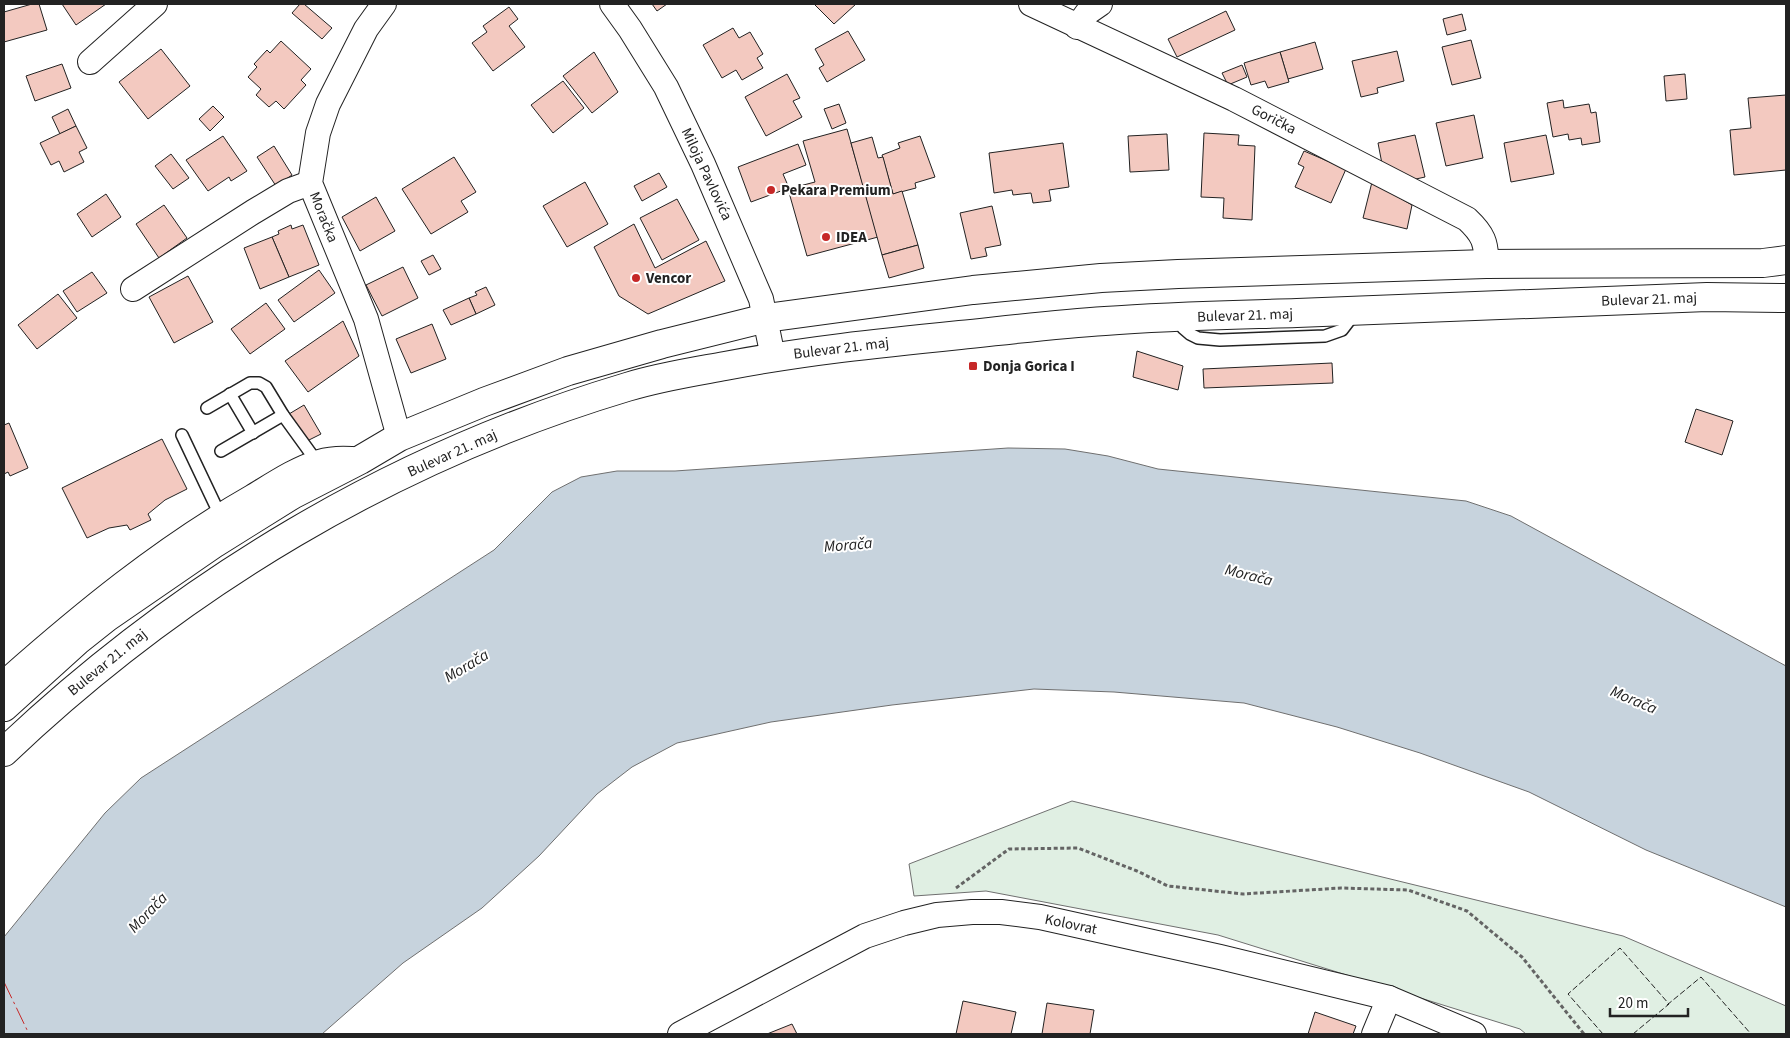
<svg xmlns="http://www.w3.org/2000/svg" width="1790" height="1038" viewBox="0 0 1790 1038" font-family="'Source Sans 3',sans-serif">
  <rect width="100%" height="100%" fill="#fff"/>
  <polygon fill="#e0efe3" stroke="#6f6f6f" points="1072,801 1623,936 1786,1006 1786,1034 1526,1034 1520,1029 1218,935 986,891 914,896 909,864"/>
  <polygon fill="#c7d3dd" stroke="#6f6f6f" points="1008,448 1065,449 1108,456 1158,469 1466,501 1511,516 1786,666 1786,907 1646,850 1529,792 1420,753 1337,727 1244,703 1114,692 1034,689 892,705 771,722 677,743 632,767 597,794 539,856 482,908 403,963 322,1034 4,1034 4,937 105,813 141,778 494,550 552,492 581,477 617,471 675,471"/>
  <g fill="#f3c9c0" stroke="#222">
    <polygon points="32,4 39,4 47,30 4,42 4,12"/>
    <polygon points="62,4 106,4 76,25"/>
    <polygon points="300,4 304,4 332,28 322,39 292,13"/>
    <polygon points="652,4 667,4 657,11"/>
    <polygon points="814,4 856,4 834,24"/>
    <polygon points="509,7 518,19 509,26 525,47 493,71 472,43 487,32 483,26"/>
    <polygon points="1226,11 1235,30 1177,57 1168,39"/>
    <polygon points="1462,14 1466,30 1447,35 1443,19"/>
    <polygon points="733,28 739,38 750,32 763,54 757,58 763,68 742,80 736,70 722,78 703,45"/>
    <polygon points="848,31 865,60 827,82 819,68 824,65 815,49"/>
    <polygon points="1471,40 1481,78 1452,85 1442,47"/>
    <polygon points="281,41 311,69 301,80 306,85 284,109 276,101 269,107 256,95 261,89 248,77 257,67 254,64 267,50 270,53"/>
    <polygon points="1315,42 1323,69 1288,79 1280,52"/>
    <polygon points="161,49 190,86 148,119 119,82"/>
    <polygon points="1397,51 1404,81 1377,88 1378,93 1361,97 1352,61"/>
    <polygon points="594,52 618,92 592,113 563,76"/>
    <polygon points="1280,52 1289,82 1268,88 1265,81 1251,85 1244,63"/>
    <polygon points="62,64 71,88 35,101 26,76"/>
    <polygon points="1242,65 1247,77 1228,85 1222,73"/>
    <polygon points="787,74 800,98 793,101 802,117 766,136 745,97"/>
    <polygon points="1685,74 1687,99 1666,101 1664,76"/>
    <polygon points="563,81 584,108 553,133 531,105"/>
    <polygon points="1786,95 1786,170 1734,175 1730,130 1751,128 1748,98"/>
    <polygon points="1563,100 1564,108 1589,104 1591,113 1596,112 1600,142 1582,145 1581,138 1569,140 1568,134 1553,137 1547,103"/>
    <polygon points="839,104 846,123 832,129 824,109"/>
    <polygon points="213,106 224,117 210,131 199,119"/>
    <polygon points="68,109 76,126 60,134 52,117"/>
    <polygon points="1474,115 1483,158 1446,166 1436,123"/>
    <polygon points="76,126 87,148 79,152 84,162 64,172 59,161 51,165 40,143"/>
    <polygon points="847,129 878,237 807,256 788,189 815,182 803,141"/>
    <polygon points="1204,133 1239,135 1238,145 1255,146 1252,220 1223,218 1224,198 1201,197"/>
    <polygon points="1167,134 1169,170 1130,172 1128,136"/>
    <polygon points="1415,135 1425,177 1407,181 1383,169 1378,143"/>
    <polygon points="1546,135 1554,174 1511,182 1504,143"/>
    <polygon points="223,136 247,171 231,181 229,177 208,191 186,160"/>
    <polygon points="920,136 935,177 915,183 916,188 893,194 882,155 900,148 898,143"/>
    <polygon points="872,137 878,158 883,157 893,194 902,191 918,245 882,255 851,143"/>
    <polygon points="1063,143 1069,187 1049,190 1051,201 1033,203 1031,193 1013,195 1012,190 994,193 989,153"/>
    <polygon points="798,144 806,165 783,174 789,188 751,202 738,167"/>
    <polygon points="274,146 292,175 276,186 257,157"/>
    <polygon points="1304,151 1346,169 1331,203 1295,187 1304,167 1298,164"/>
    <polygon points="171,154 189,178 173,189 155,166"/>
    <polygon points="454,157 476,192 461,201 468,212 431,234 402,189"/>
    <polygon points="659,173 667,187 642,201 634,186"/>
    <polygon points="585,182 608,224 567,247 543,206"/>
    <polygon points="1372,182 1412,205 1407,229 1363,218"/>
    <polygon points="106,194 121,217 92,237 77,214"/>
    <polygon points="376,197 395,231 360,251 342,217"/>
    <polygon points="677,199 699,240 662,260 640,218"/>
    <polygon points="164,205 187,238 159,258 136,224"/>
    <polygon points="992,206 1001,245 985,248 987,256 971,259 960,213"/>
    <polygon points="634,224 655,268 706,241 725,281 648,314 619,296 594,247"/>
    <polygon points="291,225 292,229 303,225 319,265 289,277 272,237 279,234 278,231"/>
    <polygon points="272,237 289,277 260,289 244,248"/>
    <polygon points="918,245 924,268 889,278 882,255"/>
    <polygon points="433,255 441,269 429,275 421,261"/>
    <polygon points="403,267 418,298 382,316 366,285"/>
    <polygon points="319,270 335,293 294,322 278,300"/>
    <polygon points="92,272 107,293 77,312 63,291"/>
    <polygon points="188,276 213,322 174,343 149,297"/>
    <polygon points="486,287 495,305 476,314 469,298 477,295 475,292"/>
    <polygon points="58,294 77,318 37,349 18,325"/>
    <polygon points="469,298 476,314 451,325 443,310"/>
    <polygon points="266,303 285,329 250,354 231,329"/>
    <polygon points="343,321 359,356 308,392 285,361"/>
    <polygon points="432,324 446,359 411,373 396,339"/>
    <polygon points="1137,351 1183,366 1178,390 1133,377"/>
    <polygon points="1332,363 1333,383 1204,388 1203,369"/>
    <polygon points="304,405 321,434 305,442 289,414"/>
    <polygon points="1696,409 1733,421 1722,455 1685,442"/>
    <polygon points="9,423 28,468 10,476 8,472 4,474 4,425"/>
    <polygon points="162,439 187,489 165,500 148,514 151,520 130,530 127,525 109,528 87,538 62,488"/>
    <polygon points="963,1001 1016,1012 1011,1034 956,1034"/>
    <polygon points="1047,1003 1094,1010 1090,1034 1042,1034"/>
    <polygon points="1315,1012 1356,1026 1353,1034 1308,1034"/>
    <polygon points="792,1024 797,1034 767,1034"/>
  </g>
  <g fill="none" stroke-linecap="round" stroke-linejoin="round">
    <defs>
      <g id="lane">
        <polyline points="1180,318 1183,328 1190,334 1198,338 1220,340 1325,336 1342,330 1355,313"/>
        <polyline points="230,394 253,433"/>
        <polyline points="207,408 250,383 259,383 266,387 283,415 317,462"/>
        <polyline points="182,435 220,515"/>
        <polyline points="221,451 283,415"/>
      </g>
      <g id="street">
        <polyline points="384,4 366,29 328,104 318,133 310,183 366,319 399,437"/>
        <polyline points="612,4 630,29 666,87 703,164 761,299 773,357"/>
        <path d="M1031,4L1234,99L1467,219C1483,234 1487,243 1486,264"/>
        <polyline points="1077,27 1087,13 1100,4"/>
        <polyline points="90,62 155,4"/>
        <polyline points="133,289 253,212 288,191 310,183"/>
        <path d="M4,683C82,614 161,549 252,497C272,485 297,468 319,462C333,458 345,458 360,460"/>
        <polyline points="680,1034 865,936 904,923 937,915 972,912 1001,912 1040,917 1220,957 1389,998 1474,1034"/>
        <polyline points="1374,1034 1389,998"/>
      </g>
      <g id="primary">
        <polyline points="4,707 77,641 106,618 215,543 292,495 360,460 399,437 484,402 568,371 662,344 766,318 973,290 1101,278 1178,274 1486,264 1763,263 1786,260"/>
        <path d="M4,752C181,584 393,457 627,387C659,377 692,372 725,366C803,351 881,343 960,335C1008,330 1057,324 1105,321C1169,316 1233,315 1297,313C1433,308 1570,303 1707,297L1786,298"/>
      </g>
    </defs>
    <use href="#lane" stroke="#222" stroke-width="14"/>
    <use href="#street" stroke="#222" stroke-width="26"/>
    <use href="#primary" stroke="#222" stroke-width="30"/>
    <polyline stroke="#646464" stroke-width="3" stroke-dasharray="4 2.5" stroke-linecap="butt" points="956,888 1009,849 1078,848 1137,871 1168,886 1243,894 1341,888 1408,890 1467,911 1522,957 1584,1034"/>
    <use href="#lane" stroke="#fff" stroke-width="11"/>
    <use href="#street" stroke="#fff" stroke-width="24"/>
    <use href="#primary" stroke="#fff" stroke-width="28"/>
    <g stroke="#222" stroke-width="1" stroke-dasharray="6 2.5" stroke-linecap="butt">
      <polyline points="1667,1005 1701,977 1751,1034"/>
      <polyline points="1603,1034 1568,994 1620,948 1669,1004 1633,1034"/>
    </g>
    <polyline stroke="#c62828" stroke-width="1" stroke-dasharray="18 4 2.5 4" stroke-linecap="butt" points="4,982 29,1034"/>
  </g>
  <g fill="#c62828" stroke="#fff" stroke-width="2">
    <circle cx="771" cy="190" r="5"/>
    <circle cx="826" cy="237" r="5"/>
    <circle cx="636" cy="278" r="5"/>
    <rect x="968" y="361" width="10" height="10" rx="2.5"/>
  </g>
  <g text-anchor="middle" stroke-width="4" stroke-linejoin="round" paint-order="stroke">
    <g font-size="15" fill="#222" stroke="#fff">
      <text transform="translate(1274 119) rotate(27)" y="5">Gorička</text>
      <text transform="translate(707 174) rotate(65)" y="5">Miloja Pavlovića</text>
      <text transform="translate(324 217) rotate(68)" y="5">Moračka</text>
      <text transform="translate(1649 299) rotate(-2)" y="5">Bulevar 21. maj</text>
      <text transform="translate(1245 315) rotate(-2)" y="5">Bulevar 21. maj</text>
      <text transform="translate(841 348) rotate(-7)" y="5">Bulevar 21. maj</text>
      <text transform="translate(452 453) rotate(-24)" y="5">Bulevar 21. maj</text>
      <text transform="translate(107 662) rotate(-39)" y="5">Bulevar 21. maj</text>
      <text transform="translate(1071 924) rotate(12)" y="5">Kolovrat</text>
    </g>
    <g font-size="15" font-weight="bold" fill="#222" stroke="#fff" text-anchor="start">
      <text x="781" y="195">Pekara Premium</text>
      <text x="836" y="242">IDEA</text>
      <text x="646" y="283">Vencor</text>
      <text x="983" y="371">Donja Gorica I</text>
    </g>
    <g font-size="16" font-style="italic" fill="#222" stroke="#fff">
      <text transform="translate(848 544) rotate(-5)" y="6">Morača</text>
      <text transform="translate(1249 574) rotate(14)" y="6">Morača</text>
      <text transform="translate(466 665) rotate(-31)" y="6">Morača</text>
      <text transform="translate(1634 699) rotate(23)" y="6">Morača</text>
      <text transform="translate(147 912) rotate(-46)" y="6">Morača</text>
    </g>
  </g>
  <rect width="1790" height="1038" fill="none" stroke="#222222" stroke-width="10"/>
  <path d="M1610 1008v8h78v-8" fill="none" stroke="#222222" stroke-width="2.5"/>
  <text x="1618" y="1008" font-size="15" fill="#222222" stroke="#ffffff" stroke-width="4" paint-order="stroke">20 m</text>
</svg>
